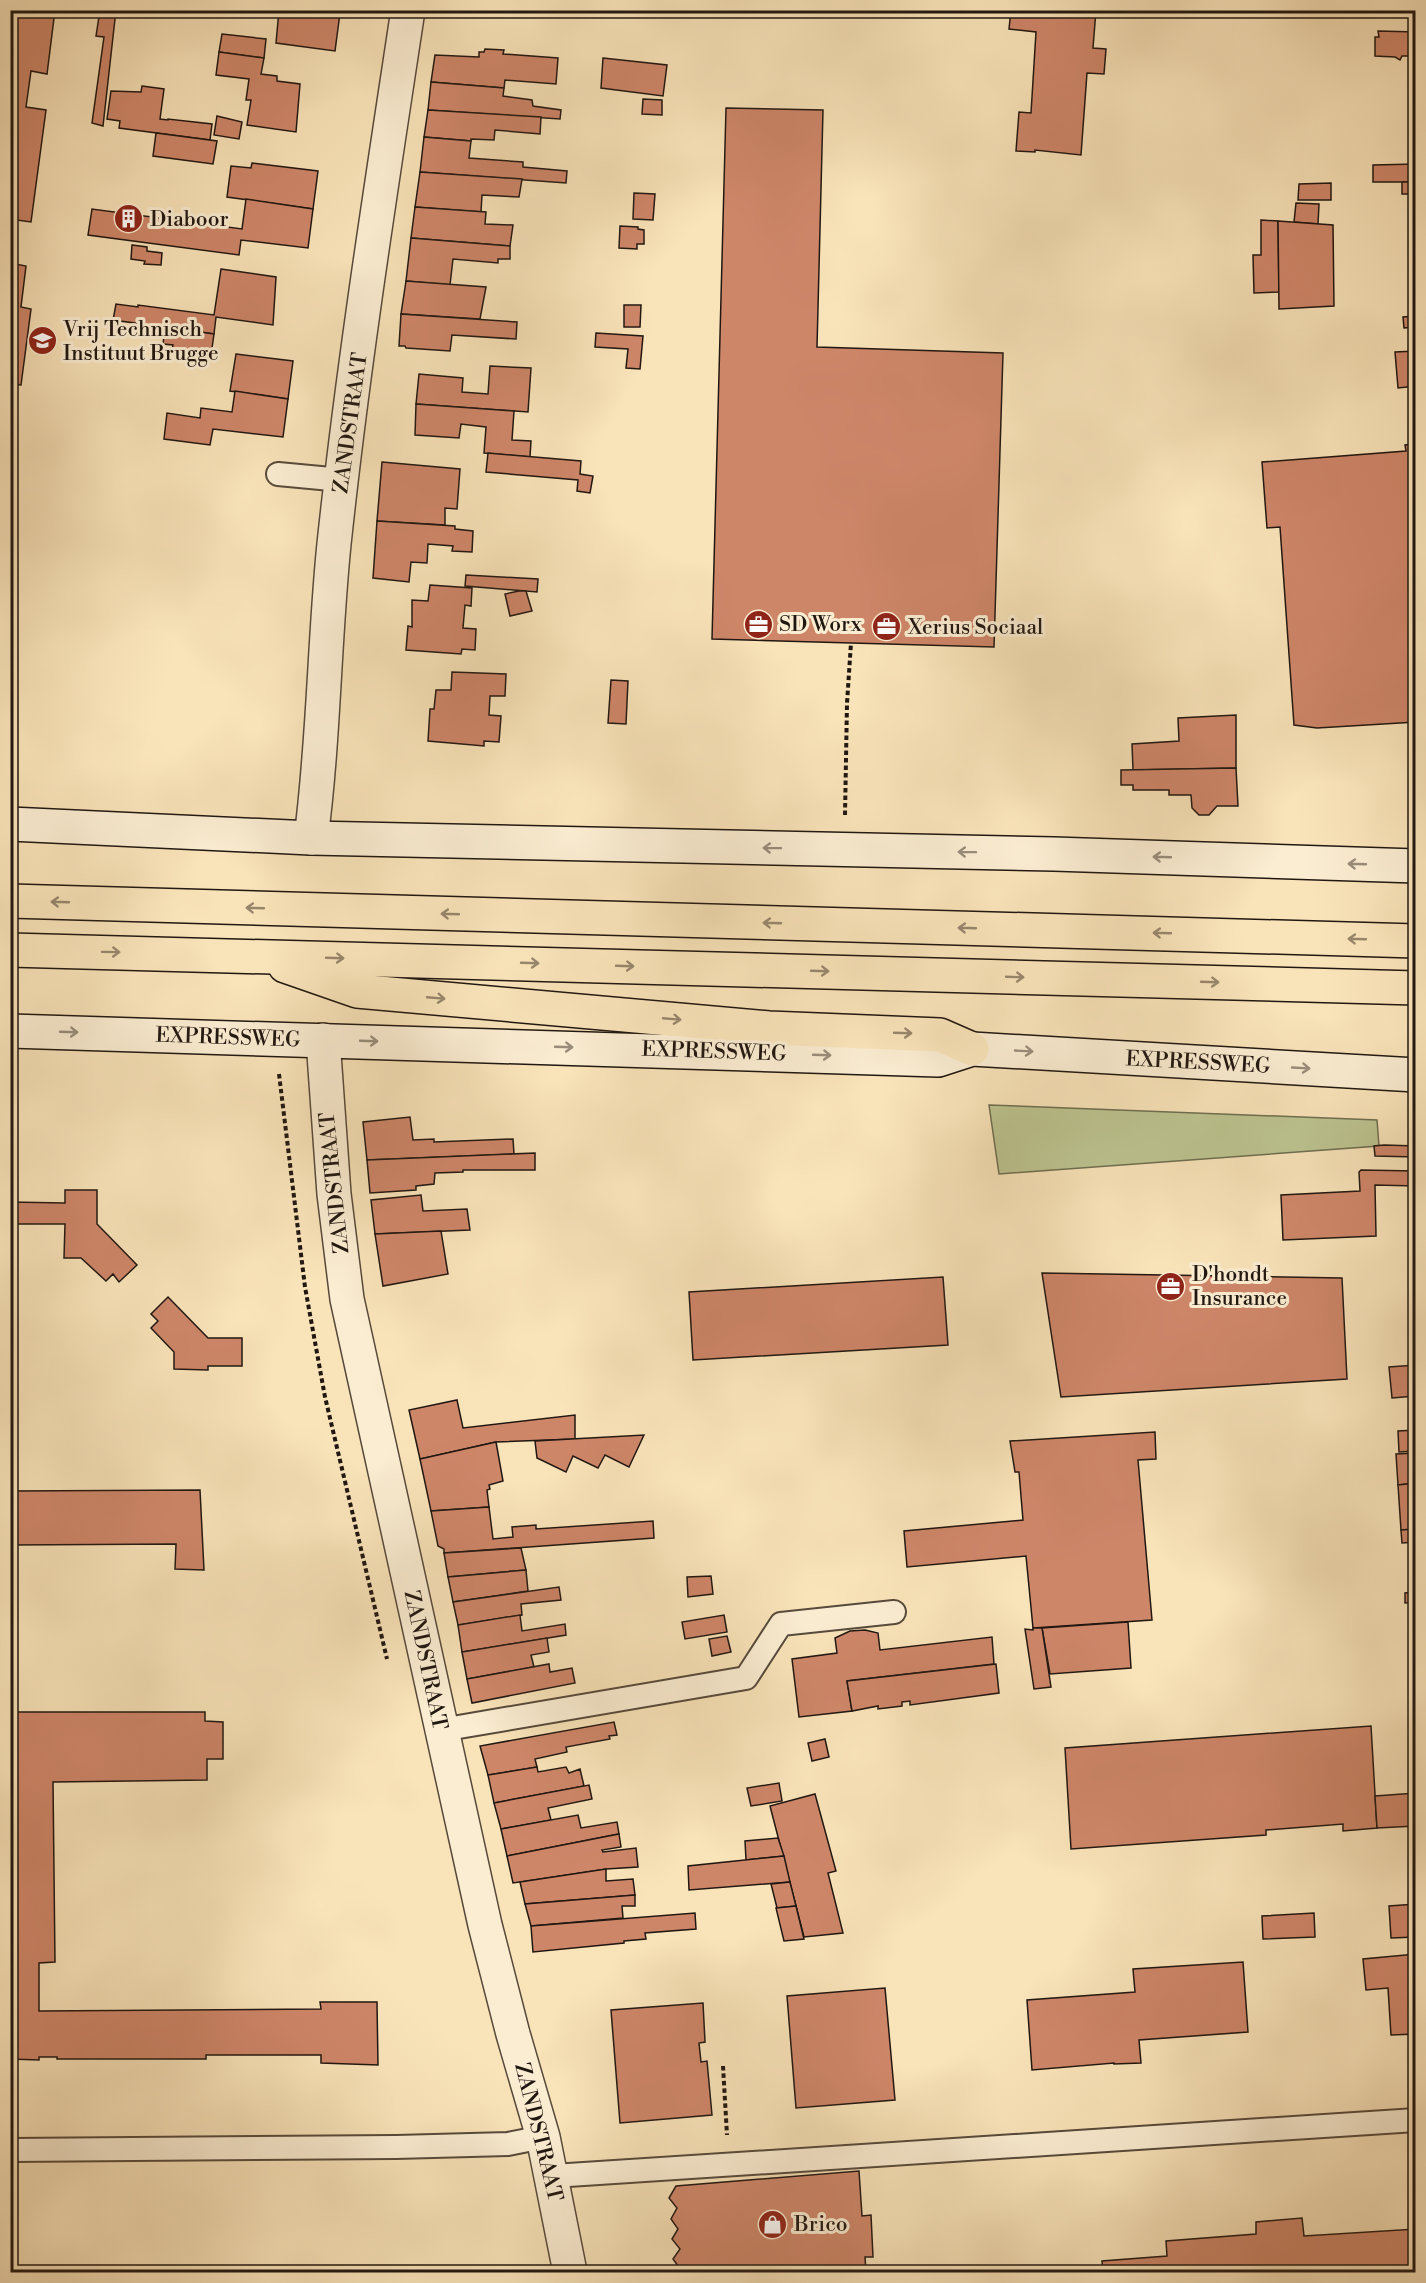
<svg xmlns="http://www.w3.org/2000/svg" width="1426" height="2283" viewBox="0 0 1426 2283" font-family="'Libre Bodoni',serif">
  <rect width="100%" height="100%" fill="#f9e3b9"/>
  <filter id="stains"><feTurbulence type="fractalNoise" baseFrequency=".00333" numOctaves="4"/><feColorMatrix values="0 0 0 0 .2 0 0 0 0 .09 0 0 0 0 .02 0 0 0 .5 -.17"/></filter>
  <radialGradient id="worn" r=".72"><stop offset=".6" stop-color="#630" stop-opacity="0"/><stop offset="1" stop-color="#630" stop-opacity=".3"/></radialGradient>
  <polygon fill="#bcc490" stroke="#6e6e50" stroke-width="1.5" points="989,1105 1377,1120 1379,1146 999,1174"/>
  <g fill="#ce8669" stroke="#211711" stroke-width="1.5">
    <polygon points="10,10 55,10 47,74 31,71 26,107 46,110 31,222 10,219"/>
    <polygon points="100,10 116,10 103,126 92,123 104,37 96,36"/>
    <polygon points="279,10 326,10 340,13 335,51 276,43"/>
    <polygon points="1011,10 1096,10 1093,48 1106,49 1104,74 1087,73 1081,155 1035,150 1035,152 1016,151 1019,112 1031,113 1036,32 1009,29"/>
    <polygon points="1378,31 1416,32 1416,56 1402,56 1400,60 1395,57 1375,56 1375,37 1379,37"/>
    <polygon points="222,34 266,39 264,58 219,52"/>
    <polygon points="485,49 504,50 503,54 558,58 556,84 505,80 504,88 431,82 435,55 479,57 479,52 484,52"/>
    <polygon points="219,52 264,58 261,74 277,76 277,81 300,84 296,132 247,125 251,100 246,100 249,79 216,75"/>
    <polygon points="603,58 667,65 663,96 601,88"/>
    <polygon points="431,82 504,88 503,96 532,100 533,106 561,110 560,119 428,110"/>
    <polygon points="142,86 164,89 160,119 168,120 168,119 212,124 210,140 119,128 120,121 107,119 111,91 141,92"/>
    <polygon points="643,99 662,100 662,115 642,114"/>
    <polygon points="726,108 823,110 817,347 1003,353 994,647 712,639"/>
    <polygon points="428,110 541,117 540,134 495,130 494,140 471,139 471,141 424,137"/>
    <polygon points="217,116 242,122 239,139 214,135"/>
    <polygon points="156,133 217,141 213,164 153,156"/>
    <polygon points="424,137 471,141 469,158 523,162 523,167 567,171 566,183 420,172"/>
    <polygon points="252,163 318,171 313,209 227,197 231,166 251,168"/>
    <polygon points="1416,164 1416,182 1373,182 1373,165"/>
    <polygon points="420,172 522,179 519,197 482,195 481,212 415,207"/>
    <rect x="1402" y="182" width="14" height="12"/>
    <polygon points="1331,183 1331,200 1298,200 1299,184"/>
    <polygon points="634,193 655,194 653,220 633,219"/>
    <polygon points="246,199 313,209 308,248 241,240 239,255 88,235 92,209 242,229"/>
    <polygon points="1296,203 1319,204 1318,224 1294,222"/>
    <polygon points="415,207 486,212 485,224 513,225 510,246 411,238"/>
    <polygon points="1261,220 1278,221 1279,292 1254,293 1253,255 1261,255"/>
    <polygon points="1278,221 1333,225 1334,306 1279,309"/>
    <polygon points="620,226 638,227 638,229 644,230 644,244 637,244 637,249 619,248"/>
    <polygon points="411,238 510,246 510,259 498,259 498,263 453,259 450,285 406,281"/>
    <polygon points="132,245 147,247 147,251 162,253 161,265 144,264 145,261 131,259"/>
    <polygon points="10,263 26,266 21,307 31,309 21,385 10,384"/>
    <polygon points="221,269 276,277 273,325 216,317 214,334 113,320 116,304 138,307 138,305 214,315"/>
    <polygon points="406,281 486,287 480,319 401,314"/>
    <polygon points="624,305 641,305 640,327 624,327"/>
    <polygon points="401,314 517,322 516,339 452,335 450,351 406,348 405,346 399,346"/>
    <polygon points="1416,316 1416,327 1404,328 1403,317"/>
    <polygon points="165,327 214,334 211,355 172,350 173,345 163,344"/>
    <polygon points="596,333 643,336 640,369 626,368 628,349 595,347"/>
    <polygon points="1416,351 1416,386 1398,388 1395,352"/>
    <polygon points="236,354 293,361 288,399 230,391"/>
    <polygon points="490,366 531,368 528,412 416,404 419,374 463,378 462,392 488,394"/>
    <polygon points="235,391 288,399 283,437 213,429 210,445 164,439 167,413 200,418 201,408 232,412"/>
    <polygon points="416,404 514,411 512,440 531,441 530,457 484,453 486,427 461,424 459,438 415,435"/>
    <polygon points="1416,444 1416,722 1317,728 1294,725 1280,527 1267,528 1262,462 1406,451 1405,445"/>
    <polygon points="488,453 581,461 580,474 593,476 590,493 577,491 578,480 486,472"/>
    <polygon points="382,462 460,469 457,509 445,508 445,525 377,521"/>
    <polygon points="377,521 455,526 455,529 473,531 472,552 452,551 453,546 428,544 427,563 411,562 409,582 373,578"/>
    <polygon points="466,575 538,579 537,592 465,586"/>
    <polygon points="430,585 472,588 471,606 465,605 463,628 476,629 475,650 462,649 461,654 406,650 408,626 412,627 412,600 428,601"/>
    <polygon points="519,591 526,591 532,611 510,616 505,594"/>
    <polygon points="452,672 506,674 505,696 490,696 489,715 501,716 499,742 484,741 484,746 428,741 430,709 434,709 436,690 451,690"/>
    <polygon points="611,680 628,681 626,724 608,723"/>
    <polygon points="1236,715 1236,768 1133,770 1132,744 1179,741 1178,718"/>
    <polygon points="1236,768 1238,806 1217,806 1209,815 1199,815 1192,808 1191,795 1169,795 1169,790 1133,790 1133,785 1121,785 1121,770"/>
    <polygon points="410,1117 413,1140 434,1139 434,1142 513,1139 514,1154 367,1160 363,1122"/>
    <polygon points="1384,1145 1416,1146 1416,1157 1375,1156 1374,1146"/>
    <polygon points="535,1153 535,1170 463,1170 463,1172 435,1173 434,1184 416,1186 416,1190 370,1193 367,1160"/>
    <polygon points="1361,1170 1416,1171 1416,1186 1375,1185 1376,1236 1283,1240 1281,1195 1360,1191 1359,1172"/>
    <polygon points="65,1190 97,1190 97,1224 137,1265 119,1282 113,1274 106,1281 81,1258 64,1258 65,1224 10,1224 10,1202 65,1203"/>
    <polygon points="421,1195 423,1211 467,1209 470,1230 375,1234 371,1200"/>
    <polygon points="441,1231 448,1274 383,1286 375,1234"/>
    <polygon points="1042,1273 1342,1278 1347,1379 1061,1397"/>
    <polygon points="943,1277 948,1345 693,1360 689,1292"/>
    <polygon points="168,1297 208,1338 242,1338 242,1366 208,1366 208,1370 174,1369 174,1352 151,1328 158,1321 151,1314"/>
    <polygon points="1416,1365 1416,1396 1392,1398 1389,1367"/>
    <polygon points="457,1400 463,1428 575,1415 575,1439 496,1442 420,1459 409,1410"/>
    <polygon points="1416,1430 1416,1451 1399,1452 1398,1431"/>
    <polygon points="1155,1432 1156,1459 1138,1460 1152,1620 1033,1628 1026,1556 907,1567 904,1531 1023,1520 1019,1472 1015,1472 1010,1441"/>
    <polygon points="644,1435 629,1467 605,1455 598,1468 573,1456 566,1472 537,1458 535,1441"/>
    <polygon points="496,1442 503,1481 489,1485 490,1489 487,1490 489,1507 431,1511 420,1459"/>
    <polygon points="1416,1453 1416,1483 1398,1485 1396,1454"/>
    <polygon points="1416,1483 1416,1529 1401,1530 1398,1485"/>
    <polygon points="200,1490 204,1570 175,1569 176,1544 10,1545 10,1491"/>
    <polygon points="489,1507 493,1539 513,1537 512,1527 536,1525 536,1529 653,1521 654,1538 444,1553 444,1549 438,1546 431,1511"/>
    <polygon points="1416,1529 1416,1542 1402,1543 1401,1530"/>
    <polygon points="521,1548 526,1570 448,1577 444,1553"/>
    <polygon points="526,1570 528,1591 453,1602 448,1577"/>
    <polygon points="1412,1574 1416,1574 1416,1602 1405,1603 1405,1593 1414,1592"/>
    <polygon points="711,1576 713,1594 688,1597 687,1577"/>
    <polygon points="559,1587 561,1600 521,1604 522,1615 458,1625 453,1602"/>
    <polygon points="520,1615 522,1631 565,1624 566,1635 462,1652 458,1625"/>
    <polygon points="724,1615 727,1632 685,1639 682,1622"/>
    <polygon points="1128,1622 1131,1668 1050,1674 1042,1628"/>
    <polygon points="1033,1628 1042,1628 1051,1687 1034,1689 1025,1629 1033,1630"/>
    <polygon points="865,1630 878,1633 880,1650 992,1637 994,1664 847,1681 852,1711 799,1717 792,1659 837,1653 835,1638 850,1631"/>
    <polygon points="727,1636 731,1652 712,1656 709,1639"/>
    <polygon points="547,1638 549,1652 531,1655 534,1667 467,1679 462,1652"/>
    <polygon points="549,1664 550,1672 572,1668 575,1683 472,1703 467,1679"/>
    <polygon points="996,1664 999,1693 910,1705 910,1701 902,1702 902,1706 878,1709 878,1706 852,1711 847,1681"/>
    <polygon points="10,1712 205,1712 205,1721 223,1722 223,1759 207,1759 207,1780 53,1782 55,1962 39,1963 39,2011 321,2009 320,2002 377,2002 378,2065 321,2063 321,2055 206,2055 206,2059 57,2059 57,2057 39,2057 39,2060 10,2059"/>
    <polygon points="614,1722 617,1735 609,1736 610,1739 566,1747 567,1752 535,1759 537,1767 488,1775 480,1746"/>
    <polygon points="1371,1726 1377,1828 1343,1831 1343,1824 1266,1830 1266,1835 1071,1849 1065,1748"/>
    <polygon points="825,1739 829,1757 812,1761 808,1743"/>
    <polygon points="537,1767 538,1772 566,1767 569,1773 580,1769 584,1786 494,1803 488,1775"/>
    <polygon points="779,1783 782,1801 751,1806 747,1788"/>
    <polygon points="589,1785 592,1799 548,1808 551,1820 501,1829 494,1803"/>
    <polygon points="1416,1793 1416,1826 1377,1828 1375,1796"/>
    <polygon points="815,1794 836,1871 828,1873 843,1933 804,1937 770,1806"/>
    <polygon points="578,1815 581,1828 617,1822 619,1834 507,1856 501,1829"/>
    <polygon points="619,1834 621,1847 602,1850 603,1852 636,1848 638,1867 606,1869 513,1883 507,1856"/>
    <polygon points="778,1838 784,1856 746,1860 745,1841"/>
    <polygon points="784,1856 790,1882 689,1890 688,1866"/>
    <polygon points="606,1869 606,1881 633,1879 635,1895 525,1904 520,1882"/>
    <polygon points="790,1882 796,1906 777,1908 771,1884"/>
    <polygon points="635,1895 635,1906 622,1906 623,1918 531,1926 525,1904"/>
    <polygon points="1416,1904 1416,1937 1391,1938 1389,1906"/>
    <polygon points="796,1906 804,1939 784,1941 776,1908"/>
    <polygon points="695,1913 696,1929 645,1933 646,1939 624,1941 624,1943 533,1952 531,1926"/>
    <polygon points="1314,1913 1315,1937 1263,1939 1262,1916"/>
    <polygon points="1416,1954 1416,2034 1391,2035 1388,1988 1366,1990 1363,1959"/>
    <polygon points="1243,1962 1248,2032 1139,2040 1141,2063 1114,2064 1114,2063 1032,2070 1027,2000 1135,1992 1133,1969"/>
    <polygon points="885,1988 895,2100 796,2108 787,1996"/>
    <polygon points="703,2003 705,2042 699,2043 701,2062 707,2061 712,2115 620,2123 611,2010"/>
    <polygon points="859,2171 862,2216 871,2215 873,2257 865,2257 866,2272 679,2272 681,2270 673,2259 680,2249 672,2239 678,2229 671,2219 677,2208 669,2198 676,2186"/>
    <polygon points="1302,2218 1304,2236 1416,2229 1416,2272 1103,2272 1102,2261 1167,2256 1166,2241 1256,2234 1256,2222"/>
  </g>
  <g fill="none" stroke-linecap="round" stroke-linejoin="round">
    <defs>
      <g id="lane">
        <polyline points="278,474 342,480"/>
        <polyline points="441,1730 746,1678 781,1624 894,1612"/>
        <polyline points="10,2150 396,2147 508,2144 543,2137"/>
        <polyline points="553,2176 1416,2120"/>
      </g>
      <g id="street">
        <path d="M311,838C324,740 324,642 334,544C353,366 381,188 408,10"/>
        <polyline points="323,1040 334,1194 347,1299 485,1925 513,2034 543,2137 570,2272"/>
      </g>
      <g id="secondary">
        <polyline points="10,824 311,838 1054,854 1416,866"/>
        <polyline points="10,1031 938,1060 972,1049 1416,1075"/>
      </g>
      <g id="highway">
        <polyline points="10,901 1416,941"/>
        <polyline points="10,950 1416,988"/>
        <polyline points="285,966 357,991 769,1028 940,1035 972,1049"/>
      </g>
    </defs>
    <use href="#lane" stroke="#574a3b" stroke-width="26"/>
    <use href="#street" stroke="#574a3b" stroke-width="36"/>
    <use href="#secondary" stroke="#211711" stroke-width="36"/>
    <use href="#highway" stroke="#211711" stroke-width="36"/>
    <g stroke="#211711" stroke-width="4" stroke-dasharray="4.5 3" stroke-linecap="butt">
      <polyline points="845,815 847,703 851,643"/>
      <polyline points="279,1074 305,1287 325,1397 387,1659"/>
      <polyline points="723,2066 727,2135"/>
    </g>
    <use href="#lane" stroke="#fbedd2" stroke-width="22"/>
    <use href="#street" stroke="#fbedd2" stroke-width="33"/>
    <use href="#secondary" stroke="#fbedd2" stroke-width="33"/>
    <use href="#highway" stroke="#f9e3b9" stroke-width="33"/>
  </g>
  <defs><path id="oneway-shaft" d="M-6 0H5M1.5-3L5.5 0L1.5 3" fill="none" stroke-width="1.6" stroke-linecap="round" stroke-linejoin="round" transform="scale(1.5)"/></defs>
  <g stroke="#998d7b">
    <use href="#oneway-shaft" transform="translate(772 848) rotate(-179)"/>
    <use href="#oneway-shaft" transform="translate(967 852) rotate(-179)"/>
    <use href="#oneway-shaft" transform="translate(1162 857) rotate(-178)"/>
    <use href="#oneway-shaft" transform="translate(1357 864) rotate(-178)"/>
    <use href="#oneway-shaft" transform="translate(69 1032) rotate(2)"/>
    <use href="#oneway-shaft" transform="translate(369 1041) rotate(2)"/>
    <use href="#oneway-shaft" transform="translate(564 1047) rotate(2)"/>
    <use href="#oneway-shaft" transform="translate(1024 1051) rotate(3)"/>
    <use href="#oneway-shaft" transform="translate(822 1055) rotate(2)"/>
    <use href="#oneway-shaft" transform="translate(1301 1068) rotate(3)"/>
  </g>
  <g stroke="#98876d">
    <use href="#oneway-shaft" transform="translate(60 902) rotate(-178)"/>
    <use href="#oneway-shaft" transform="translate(255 908) rotate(-178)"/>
    <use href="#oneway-shaft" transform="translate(450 914) rotate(-178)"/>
    <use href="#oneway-shaft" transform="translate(772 923) rotate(-178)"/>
    <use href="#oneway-shaft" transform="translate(967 928) rotate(-178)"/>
    <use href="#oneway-shaft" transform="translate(1162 933) rotate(-178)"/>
    <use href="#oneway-shaft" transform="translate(1357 939) rotate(-178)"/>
    <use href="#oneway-shaft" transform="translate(111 952) rotate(1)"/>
    <use href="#oneway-shaft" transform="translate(335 958) rotate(2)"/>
    <use href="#oneway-shaft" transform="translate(530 963) rotate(2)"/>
    <use href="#oneway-shaft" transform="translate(625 966) rotate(2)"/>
    <use href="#oneway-shaft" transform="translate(820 971) rotate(2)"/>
    <use href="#oneway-shaft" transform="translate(1015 977) rotate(2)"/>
    <use href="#oneway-shaft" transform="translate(1210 982) rotate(2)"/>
    <use href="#oneway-shaft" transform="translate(436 998) rotate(5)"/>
    <use href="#oneway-shaft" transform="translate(672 1019) rotate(5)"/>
    <use href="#oneway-shaft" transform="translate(903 1033) rotate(2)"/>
  </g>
  <defs>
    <symbol id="building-disc" viewBox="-11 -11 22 22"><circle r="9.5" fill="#8f2418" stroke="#fbedd2"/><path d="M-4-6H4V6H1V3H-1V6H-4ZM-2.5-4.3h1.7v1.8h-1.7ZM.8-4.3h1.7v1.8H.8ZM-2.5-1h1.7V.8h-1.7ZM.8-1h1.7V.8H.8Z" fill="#fff"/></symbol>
    <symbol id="school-disc" viewBox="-11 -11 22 22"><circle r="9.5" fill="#8f2418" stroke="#fbedd2"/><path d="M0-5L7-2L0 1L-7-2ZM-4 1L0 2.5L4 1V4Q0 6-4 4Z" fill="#fff"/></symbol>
    <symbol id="office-disc" viewBox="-11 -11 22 22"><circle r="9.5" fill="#8f2418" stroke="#fbedd2"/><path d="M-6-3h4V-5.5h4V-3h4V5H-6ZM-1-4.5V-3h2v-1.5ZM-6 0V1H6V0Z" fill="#fff"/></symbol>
    <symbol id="shop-disc" viewBox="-11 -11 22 22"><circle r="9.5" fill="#8f2418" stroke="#fbedd2"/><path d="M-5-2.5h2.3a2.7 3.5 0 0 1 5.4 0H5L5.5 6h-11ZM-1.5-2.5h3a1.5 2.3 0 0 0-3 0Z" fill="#fff"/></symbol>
  </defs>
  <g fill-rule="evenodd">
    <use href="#building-disc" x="112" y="202" width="33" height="33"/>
    <use href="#school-disc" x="26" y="324" width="33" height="33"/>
    <use href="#office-disc" x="742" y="608" width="33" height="33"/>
    <use href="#office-disc" x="870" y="610" width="33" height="33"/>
    <use href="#office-disc" x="1154" y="1270" width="33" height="33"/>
    <use href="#shop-disc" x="756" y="2208" width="33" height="33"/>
  </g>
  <g text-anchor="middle" stroke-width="6" stroke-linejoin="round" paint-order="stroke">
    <g font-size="21" fill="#211711" stroke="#fbedd2" text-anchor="start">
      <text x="150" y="226">Diaboor</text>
      <text x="63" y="336">Vrij Technisch<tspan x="63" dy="24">Instituut Brugge</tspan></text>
      <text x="779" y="631">SD Worx</text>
      <text x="908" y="634">Xerius Sociaal</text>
      <text x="1192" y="1281">D'hondt<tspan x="1192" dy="24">Insurance</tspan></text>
      <text x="794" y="2231">Brico</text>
    </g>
    <g font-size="21" fill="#211711" stroke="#fbedd2">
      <text transform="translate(350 423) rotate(-82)" y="7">ZANDSTRAAT</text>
      <text transform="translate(228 1037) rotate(2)" y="7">EXPRESSWEG</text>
      <text transform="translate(714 1051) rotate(2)" y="7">EXPRESSWEG</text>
      <text transform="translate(1198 1062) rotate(3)" y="7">EXPRESSWEG</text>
      <text transform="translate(334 1183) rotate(-96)" y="7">ZANDSTRAAT</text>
      <text transform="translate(426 1660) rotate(78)" y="7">ZANDSTRAAT</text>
      <text transform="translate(539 2132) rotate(76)" y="7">ZANDSTRAAT</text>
    </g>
  </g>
  <rect width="1426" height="2283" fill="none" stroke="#f9e3b9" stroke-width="36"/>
  <rect x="12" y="12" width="1402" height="2259" fill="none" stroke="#211711" stroke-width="3"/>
  <rect x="18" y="18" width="1390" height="2247" fill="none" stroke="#211711" stroke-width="1.5"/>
  <rect width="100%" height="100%" filter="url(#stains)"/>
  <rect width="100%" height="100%" fill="url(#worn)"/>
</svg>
